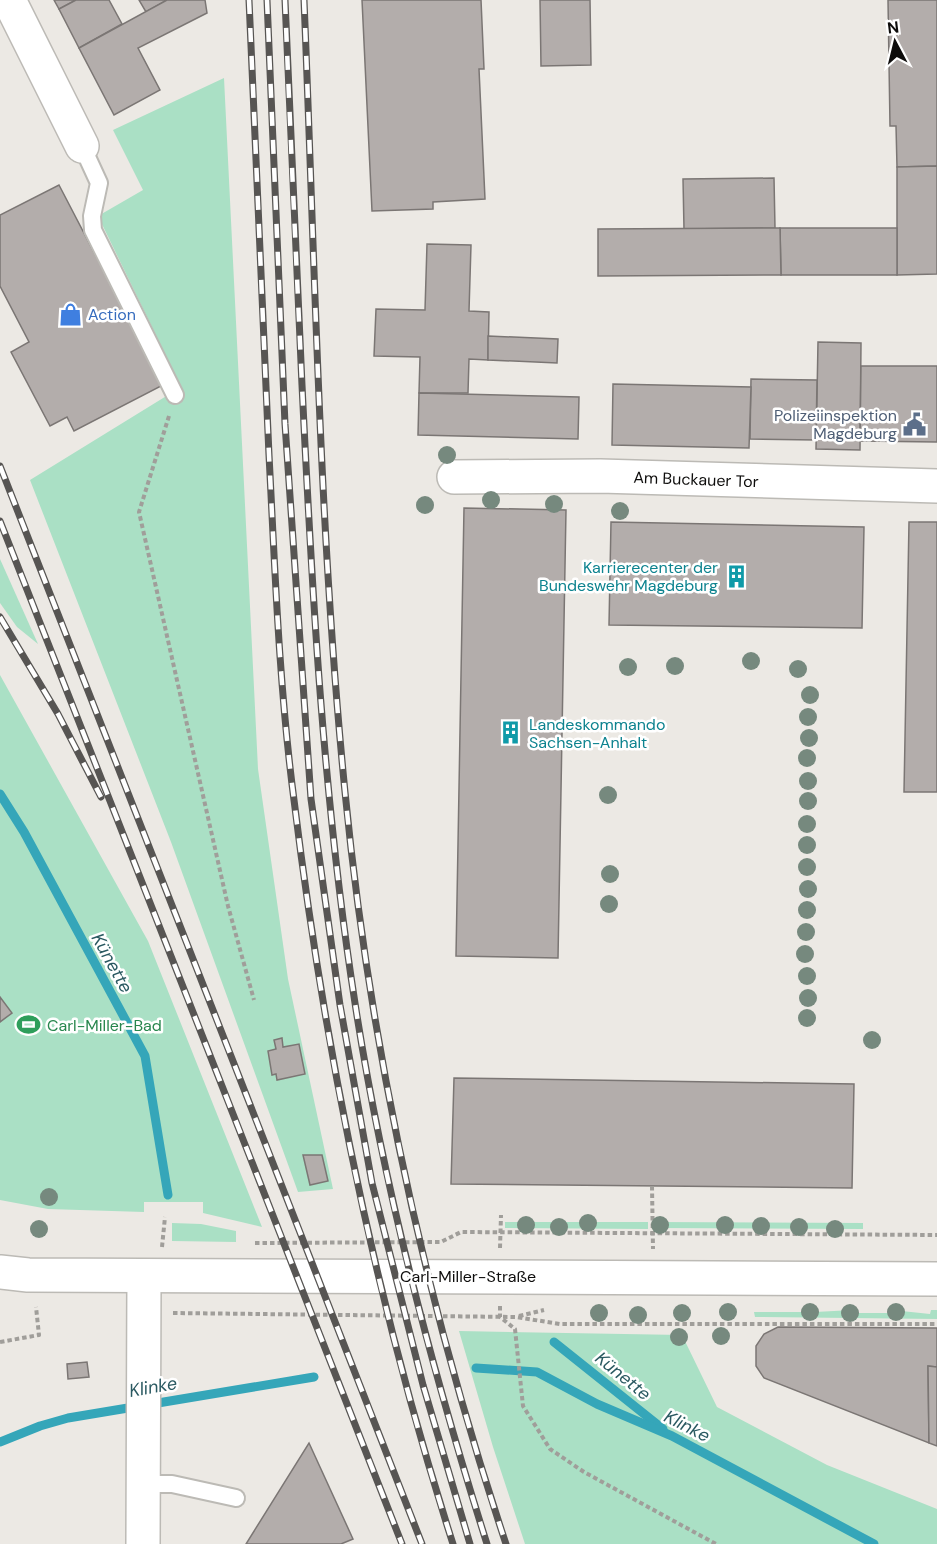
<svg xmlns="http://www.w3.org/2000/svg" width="937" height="1544" viewBox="0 0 937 1544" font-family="'DM Sans',sans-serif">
  <rect width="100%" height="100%" fill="#ece9e4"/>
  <g fill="#aae0c5">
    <polygon points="224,78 258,769 288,979 333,1189 298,1192 171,842 30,480 181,387 98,216 143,190 113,130"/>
    <polygon points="0,559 38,644 17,627 0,603"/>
    <polygon points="0,675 148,941 262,1227 203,1213 203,1202 144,1202 144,1212 48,1209 0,1200"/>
    <polygon points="505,1222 648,1222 648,1229 505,1228"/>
    <polygon points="655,1222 863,1223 863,1229 655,1228"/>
    <polygon points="172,1223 201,1224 236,1231 236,1242 172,1241"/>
    <polygon points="814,1309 815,1312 853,1310 854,1313 891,1313 892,1310 930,1314 931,1310 937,1310 937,1319 755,1317 754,1312 805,1312 805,1310"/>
    <polygon points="459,1331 682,1335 717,1407 827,1465 937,1509 937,1544 525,1544 493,1447"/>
  </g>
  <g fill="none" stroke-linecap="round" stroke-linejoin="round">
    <g stroke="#35a6b9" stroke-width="9">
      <polyline points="0,794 24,832 145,1056 168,1195"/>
      <polyline points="554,1342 663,1429"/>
      <polyline points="476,1368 537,1372 597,1404 672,1436 874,1544"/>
      <polyline points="0,1442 40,1426 68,1418 314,1377"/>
    </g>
  </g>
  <g fill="#b3adab" stroke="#7b7674" stroke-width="1.5">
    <polygon points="54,0 76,0 59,9"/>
    <polygon points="76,0 109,0 122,24 79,48 59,9"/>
    <polygon points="139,0 167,0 146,12"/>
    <polygon points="167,0 205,0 207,13 138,48 160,90 114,115 79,48"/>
    <polygon points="362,0 481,0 484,69 479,69 485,199 433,202 433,209 372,211"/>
    <polygon points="540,0 590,0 591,65 541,66"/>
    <polygon points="888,0 937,0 937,166 897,167 896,126 890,126"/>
    <polygon points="937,166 937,274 897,275 897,167"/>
    <polygon points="774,178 775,228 684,229 683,179"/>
    <polygon points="59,185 163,385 74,431 67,417 50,426 11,352 29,342 0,286 0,215"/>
    <polygon points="780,228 897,228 897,275 781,275"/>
    <polygon points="780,228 781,275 598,276 598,229"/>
    <polygon points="427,244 471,245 469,311 489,312 488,360 469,359 468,393 419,393 420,357 374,356 376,309 425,310"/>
    <polygon points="488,336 558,339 557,363 488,360"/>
    <polygon points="818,342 861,343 860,450 816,449"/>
    <polygon points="861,366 937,366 937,442 860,441"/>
    <polygon points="751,379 817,380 816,440 750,439"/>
    <polygon points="613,384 751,387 749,448 612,445"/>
    <polygon points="419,393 579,397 578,439 418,435"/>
    <polygon points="464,508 566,510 558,958 456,956"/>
    <polygon points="611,522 864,527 862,628 609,625"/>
    <polygon points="909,522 937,522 937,792 904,792"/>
    <polygon points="0,997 12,1013 0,1022"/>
    <polygon points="282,1038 283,1047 299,1044 305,1074 277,1080 276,1074 272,1075 268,1051 276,1049 274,1040"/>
    <polygon points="454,1078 854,1084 852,1188 451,1184"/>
    <polygon points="303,1155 322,1155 328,1181 310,1185"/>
    <polygon points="778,1327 937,1328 937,1367 928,1366 929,1443 764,1378 756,1366 756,1346 764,1334"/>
    <polygon points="87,1362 89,1377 68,1379 67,1364"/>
    <polygon points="928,1366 937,1367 937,1446 929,1443"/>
    <polygon points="309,1443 353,1539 341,1544 246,1544"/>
  </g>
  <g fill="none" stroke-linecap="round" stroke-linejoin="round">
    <defs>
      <g id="service">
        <polyline points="82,146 99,183 92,216 93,230 175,395"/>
        <polyline points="144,1484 172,1484 236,1498"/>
      </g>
      <g id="minor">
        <polyline points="9,0 82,146"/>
        <polyline points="454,477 600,476 937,486"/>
        <polyline points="0,1272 28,1275 937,1279"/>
        <polyline points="143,1544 144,1276"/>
      </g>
    </defs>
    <use href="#service" stroke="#bcbab5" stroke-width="20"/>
    <use href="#minor" stroke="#bcbab5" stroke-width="36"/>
    <g stroke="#a09e9a" stroke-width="4" stroke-dasharray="4.5 3" stroke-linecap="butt">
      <polyline points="169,416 139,512 228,906 254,1000"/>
      <polyline points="652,1186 653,1249"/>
      <polyline points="255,1243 441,1242 461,1232 937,1235"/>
      <polyline points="162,1247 165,1217"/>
      <polyline points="500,1248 501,1215"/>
      <polyline points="500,1306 500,1317 515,1329 523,1406 550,1449 584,1472 716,1544"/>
      <polyline points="173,1313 516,1317 560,1324 937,1324"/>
      <polyline points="519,1316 544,1310"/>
      <polyline points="0,1342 39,1335 36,1307"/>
    </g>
    <use href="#service" stroke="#fff" stroke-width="16"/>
    <use href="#minor" stroke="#fff" stroke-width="33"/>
    <defs>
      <g id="rail">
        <path d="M249,0C256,152 262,304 269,455C275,570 279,686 294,800C325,1053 375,1301 453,1544"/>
        <polyline points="267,0 285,424 311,799 340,1005 372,1183 423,1385 470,1544"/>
        <path d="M285,0C290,128 296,256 302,385C312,591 323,798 355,1003C383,1186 431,1367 487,1544"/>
        <path d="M304,0C315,264 319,529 345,792C370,1047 425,1301 506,1544"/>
        <polyline points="0,466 422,1544"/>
        <polyline points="0,521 402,1544"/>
        <polyline points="0,617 58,714 101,797"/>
      </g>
    </defs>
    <use href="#rail" stroke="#575553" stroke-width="7"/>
    <use href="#rail" stroke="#fff" stroke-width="4.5" stroke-dasharray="14" stroke-linecap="butt"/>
  </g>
  <g fill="#76897e">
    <circle cx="447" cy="455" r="9"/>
    <circle cx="491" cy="500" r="9"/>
    <circle cx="554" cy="504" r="9"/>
    <circle cx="425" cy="505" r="9"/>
    <circle cx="620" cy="511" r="9"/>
    <circle cx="751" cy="661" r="9"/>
    <circle cx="675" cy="666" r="9"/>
    <circle cx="628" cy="667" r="9"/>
    <circle cx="798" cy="669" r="9"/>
    <circle cx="810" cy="695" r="9"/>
    <circle cx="808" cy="717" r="9"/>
    <circle cx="809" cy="738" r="9"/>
    <circle cx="807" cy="758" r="9"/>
    <circle cx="808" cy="781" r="9"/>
    <circle cx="608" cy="795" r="9"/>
    <circle cx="808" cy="801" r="9"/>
    <circle cx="807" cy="824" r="9"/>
    <circle cx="807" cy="845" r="9"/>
    <circle cx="807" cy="867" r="9"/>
    <circle cx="610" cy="874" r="9"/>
    <circle cx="808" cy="889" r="9"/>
    <circle cx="609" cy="904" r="9"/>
    <circle cx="807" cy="910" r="9"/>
    <circle cx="806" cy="932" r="9"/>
    <circle cx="805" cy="954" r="9"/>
    <circle cx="807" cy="976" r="9"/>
    <circle cx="808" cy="998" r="9"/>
    <circle cx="807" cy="1018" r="9"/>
    <circle cx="872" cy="1040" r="9"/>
    <circle cx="49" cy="1197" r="9"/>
    <circle cx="588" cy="1223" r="9"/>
    <circle cx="526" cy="1225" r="9"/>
    <circle cx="660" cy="1225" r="9"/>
    <circle cx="725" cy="1225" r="9"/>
    <circle cx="761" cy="1226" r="9"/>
    <circle cx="559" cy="1227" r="9"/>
    <circle cx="799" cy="1227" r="9"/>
    <circle cx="39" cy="1229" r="9"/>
    <circle cx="835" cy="1229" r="9"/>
    <circle cx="728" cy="1312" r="9"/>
    <circle cx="810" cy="1312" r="9"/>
    <circle cx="896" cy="1312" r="9"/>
    <circle cx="599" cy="1313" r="9"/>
    <circle cx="682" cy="1313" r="9"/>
    <circle cx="850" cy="1313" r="9"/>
    <circle cx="638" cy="1315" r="9"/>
    <circle cx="721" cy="1336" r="9"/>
    <circle cx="679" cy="1337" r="9"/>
  </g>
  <defs>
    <symbol id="shop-bare" viewBox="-9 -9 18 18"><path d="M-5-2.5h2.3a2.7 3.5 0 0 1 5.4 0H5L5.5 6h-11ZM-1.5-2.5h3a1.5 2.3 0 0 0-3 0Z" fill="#3f7fe0" stroke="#fff" stroke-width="2.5" paint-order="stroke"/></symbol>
    <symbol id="civic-bare" viewBox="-9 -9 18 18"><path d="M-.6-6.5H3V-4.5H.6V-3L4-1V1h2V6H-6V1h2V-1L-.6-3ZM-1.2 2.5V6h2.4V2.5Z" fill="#5c6f8a" stroke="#fff" stroke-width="2.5" paint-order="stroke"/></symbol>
    <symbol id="building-bare" viewBox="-9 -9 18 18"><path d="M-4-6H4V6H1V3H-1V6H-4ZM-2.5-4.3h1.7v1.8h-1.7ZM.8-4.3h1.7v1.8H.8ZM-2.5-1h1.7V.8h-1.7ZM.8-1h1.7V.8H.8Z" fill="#0f9aa8" stroke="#fff" stroke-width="2.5" paint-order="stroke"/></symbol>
    <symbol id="stadium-bare" viewBox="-9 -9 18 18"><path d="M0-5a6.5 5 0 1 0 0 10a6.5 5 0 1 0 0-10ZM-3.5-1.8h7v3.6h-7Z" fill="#2e9e5b" stroke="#fff" stroke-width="2.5" paint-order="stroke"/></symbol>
  </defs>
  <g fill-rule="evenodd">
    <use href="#shop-bare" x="54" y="298" width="33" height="33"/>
    <use href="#civic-bare" x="898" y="408" width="33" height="33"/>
    <use href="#building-bare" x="720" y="560" width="33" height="33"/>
    <use href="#building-bare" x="494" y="716" width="33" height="33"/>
    <use href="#stadium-bare" x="12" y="1008" width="33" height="33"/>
  </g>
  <g text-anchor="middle" stroke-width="5" stroke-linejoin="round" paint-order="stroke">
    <g font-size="16" fill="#366cbe" stroke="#fff" text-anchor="start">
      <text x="88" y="320">Action</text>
    </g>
    <g font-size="16" fill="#4e5e75" stroke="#fff" text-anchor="end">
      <text x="897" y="421">Polizeiinspektion<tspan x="897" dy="18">Magdeburg</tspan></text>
    </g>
    <g font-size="16" fill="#0d0c0b" stroke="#fff">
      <text transform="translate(696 479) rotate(2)" y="6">Am Buckauer Tor</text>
      <text x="468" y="1282">Carl-Miller-Straße</text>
    </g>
    <g font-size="16" fill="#0d838f" stroke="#fff" text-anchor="end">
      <text x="718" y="573">Karrierecenter der<tspan x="718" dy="18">Bundeswehr Magdeburg</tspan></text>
      <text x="529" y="730" text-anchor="start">Landeskommando<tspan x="529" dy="18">Sachsen-Anhalt</tspan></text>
    </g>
    <g font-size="16" fill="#27864d" stroke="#fff" text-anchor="start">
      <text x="47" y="1031">Carl-Miller-Bad</text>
    </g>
    <g font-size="18" font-style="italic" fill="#2a5961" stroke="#fff">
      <text transform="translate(112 963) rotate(61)" y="6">Künette</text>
      <text transform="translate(623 1376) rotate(39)" y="6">Künette</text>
      <text transform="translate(153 1387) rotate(-10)" y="6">Klinke</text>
      <text transform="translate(687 1426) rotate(27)" y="6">Klinke</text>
    </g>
  </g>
  <g transform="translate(895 42) rotate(353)" stroke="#ffffff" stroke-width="4.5" paint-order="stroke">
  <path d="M0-4.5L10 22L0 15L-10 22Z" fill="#0d0c0b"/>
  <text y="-9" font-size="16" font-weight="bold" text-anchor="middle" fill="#0d0c0b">N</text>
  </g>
</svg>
